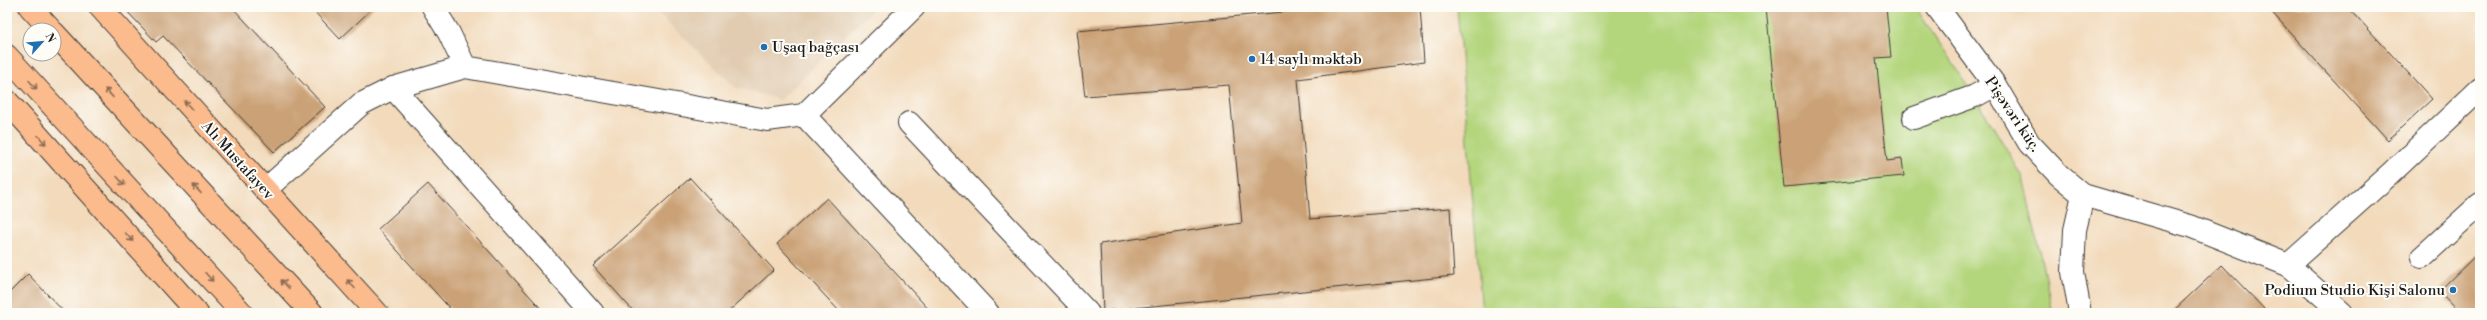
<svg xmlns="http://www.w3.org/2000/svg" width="2487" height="320" viewBox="0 0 2487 320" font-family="'Libre Bodoni',serif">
  <rect width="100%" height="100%" fill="#fdfcf7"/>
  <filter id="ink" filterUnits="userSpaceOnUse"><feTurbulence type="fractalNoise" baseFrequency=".025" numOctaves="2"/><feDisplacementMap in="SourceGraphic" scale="8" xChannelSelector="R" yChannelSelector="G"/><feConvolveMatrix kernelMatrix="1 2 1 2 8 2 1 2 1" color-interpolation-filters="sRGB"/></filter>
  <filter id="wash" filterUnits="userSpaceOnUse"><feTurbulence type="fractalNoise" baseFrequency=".012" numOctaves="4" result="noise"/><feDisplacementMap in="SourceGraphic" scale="16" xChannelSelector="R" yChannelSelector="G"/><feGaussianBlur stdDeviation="0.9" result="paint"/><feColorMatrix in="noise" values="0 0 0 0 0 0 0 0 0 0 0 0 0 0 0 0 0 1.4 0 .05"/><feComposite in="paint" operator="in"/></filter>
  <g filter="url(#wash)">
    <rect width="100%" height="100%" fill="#f2dabb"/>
    <polygon fill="#e1ccb1" points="652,7 875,7 780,100 735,87"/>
    <polygon fill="#b3d57c" stroke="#68784c" points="1457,7 1915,7 1975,96 2023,177 2053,313 1482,313"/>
    <g id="blocks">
      <g fill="#cba277">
        <polygon points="123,7 232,7 325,107 274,152 163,36 156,42"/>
        <polygon points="310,7 374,7 340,39"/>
        <polygon points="1338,7 1420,7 1424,62 1298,79 1310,219 1450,208 1454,276 1103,311 1100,244 1242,223 1229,85 1085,96 1077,31"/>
        <polygon points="1766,7 1886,7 1891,57 1876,58 1887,161 1902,159 1904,176 1784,187"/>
        <polygon points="2267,7 2348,7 2432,99 2388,140"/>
        <polygon points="690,178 774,270 727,313 635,313 593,266"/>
        <polygon points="428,184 545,313 454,313 378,229"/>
        <polygon points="827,198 932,313 841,313 777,244"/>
        <polygon points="2480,251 2480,313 2460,313 2439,291"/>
        <polygon points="2222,265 2268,313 2171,313"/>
        <polygon points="28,274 65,313 7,313 7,295"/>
      </g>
    </g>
  </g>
  <g filter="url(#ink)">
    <use href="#blocks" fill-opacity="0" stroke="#3c3834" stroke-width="1"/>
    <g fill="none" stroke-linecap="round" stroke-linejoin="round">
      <defs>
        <g id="minor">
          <polyline points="433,7 449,33 465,67 767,120 804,115 914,7"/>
          <polyline points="1937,7 1995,85 2029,143 2059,175 2083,195 2190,226 2288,265 2342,313"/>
          <polyline points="393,88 593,313"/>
          <polyline points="804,115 988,313"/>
          <polyline points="1914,118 1975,96 1995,85"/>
          <polyline points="909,123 1088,313"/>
          <polyline points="265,190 361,104 393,88 465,67"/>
          <polyline points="2422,257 2480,204"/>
          <polyline points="2288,265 2390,174 2480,89"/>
          <polyline points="2080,313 2073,272 2075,230 2083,195"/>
        </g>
        <g id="major">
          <polyline points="30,7 51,30"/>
          <polyline points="100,7 377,313"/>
          <polyline points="54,33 312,313"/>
          <polyline points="7,56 242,313"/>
          <polyline points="7,101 197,313"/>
        </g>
      </defs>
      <use href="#minor" stroke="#3c3834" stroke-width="24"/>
      <use href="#major" stroke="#3c3834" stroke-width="24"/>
      <use href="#minor" stroke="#fff" stroke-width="22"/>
      <use href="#major" stroke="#fbbb8c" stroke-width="22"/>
    </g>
    <defs><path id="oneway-shaft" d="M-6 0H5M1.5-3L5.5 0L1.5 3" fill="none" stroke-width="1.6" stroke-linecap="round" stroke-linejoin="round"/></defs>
    <g stroke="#8c6c54">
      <use href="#oneway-shaft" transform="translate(33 85) rotate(48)"/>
      <use href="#oneway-shaft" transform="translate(109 93) rotate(-133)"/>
      <use href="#oneway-shaft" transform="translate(188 105) rotate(-132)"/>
      <use href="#oneway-shaft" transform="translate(42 140) rotate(48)"/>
      <use href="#oneway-shaft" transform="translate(121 181) rotate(48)"/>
      <use href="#oneway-shaft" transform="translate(197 189) rotate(-133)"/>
      <use href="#oneway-shaft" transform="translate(129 237) rotate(48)"/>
      <use href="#oneway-shaft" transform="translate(209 277) rotate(48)"/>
      <use href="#oneway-shaft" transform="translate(285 284) rotate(-133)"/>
      <use href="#oneway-shaft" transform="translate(351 284) rotate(-132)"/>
    </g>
  </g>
  <g fill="#1f6fb2" stroke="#fdfcf7" stroke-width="1.5">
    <circle cx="764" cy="47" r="4"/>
    <circle cx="1252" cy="59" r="4"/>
    <circle cx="2453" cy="290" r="4"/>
  </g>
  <g text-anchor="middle" stroke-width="4" stroke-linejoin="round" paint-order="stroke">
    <g font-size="15" fill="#1c1c1c" stroke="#fdfcf7" text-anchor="start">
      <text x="772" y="52">Uşaq bağçası</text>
      <text x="1260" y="64">14 saylı məktəb</text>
      <text x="2445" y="295" text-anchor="end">Podium Studio Kişi Salonu</text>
    </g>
    <g font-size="15" fill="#1c1c1c" stroke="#fdfcf7">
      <text transform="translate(2013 114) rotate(56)" y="5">Pişəvəri küç.</text>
      <text transform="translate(238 160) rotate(48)" y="5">Alı Mustafayev</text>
    </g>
  </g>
  <rect width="2487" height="320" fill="none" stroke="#fdfcf7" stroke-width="24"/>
  <g transform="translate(42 42) rotate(63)"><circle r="19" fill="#fdfcf7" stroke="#a3a29f"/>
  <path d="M0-3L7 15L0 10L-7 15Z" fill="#1f6fb2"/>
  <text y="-6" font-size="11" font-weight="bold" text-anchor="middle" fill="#1c1c1c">N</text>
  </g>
</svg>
